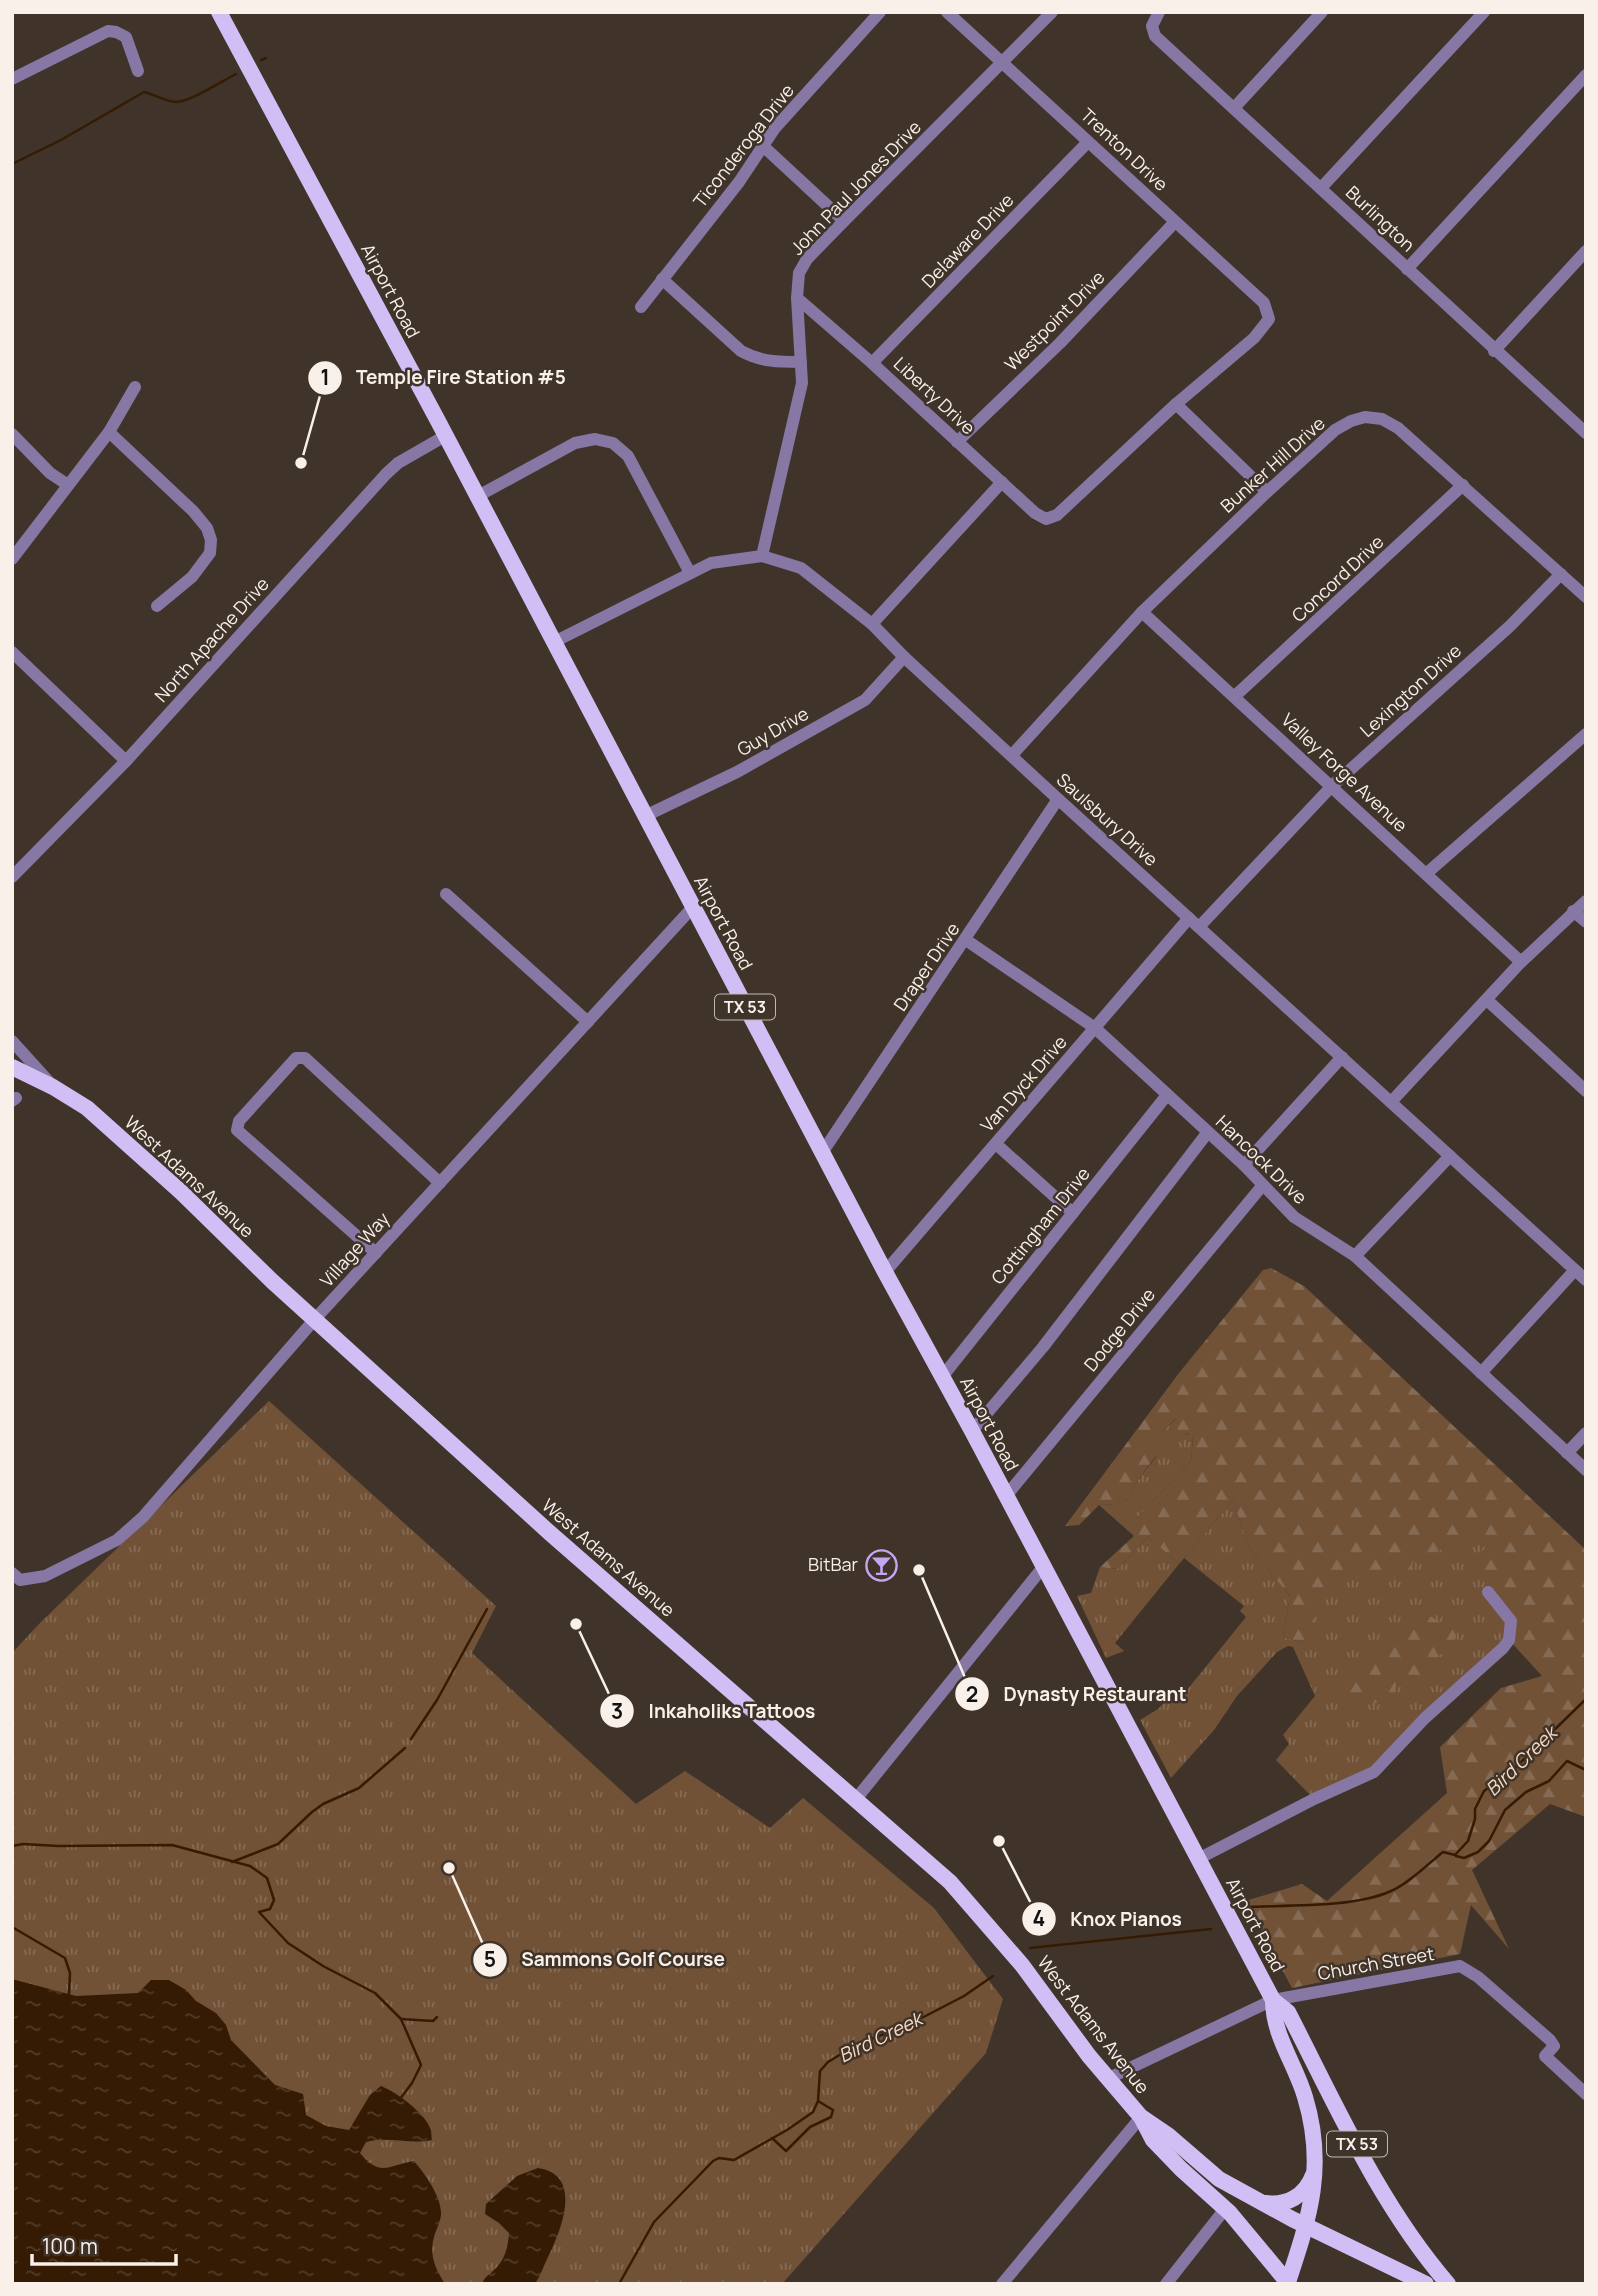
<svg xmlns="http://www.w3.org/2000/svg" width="1598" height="2296" viewBox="0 0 1598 2296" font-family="Manrope,sans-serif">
  <defs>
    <pattern id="grass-tufts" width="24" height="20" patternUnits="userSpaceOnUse" patternTransform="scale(1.75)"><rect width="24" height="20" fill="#715237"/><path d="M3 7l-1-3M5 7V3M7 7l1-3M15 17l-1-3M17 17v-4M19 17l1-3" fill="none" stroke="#866b54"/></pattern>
    <pattern id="forest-firs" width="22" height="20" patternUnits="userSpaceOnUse" patternTransform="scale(1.75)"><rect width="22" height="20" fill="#715237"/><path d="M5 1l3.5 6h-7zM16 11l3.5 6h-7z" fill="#866b54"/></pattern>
    <pattern id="water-ripples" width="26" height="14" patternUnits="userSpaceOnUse" patternTransform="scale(1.75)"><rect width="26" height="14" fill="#351b03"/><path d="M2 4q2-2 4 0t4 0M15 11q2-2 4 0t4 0" fill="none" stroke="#533c28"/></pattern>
  </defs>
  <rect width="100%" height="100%" fill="#40342a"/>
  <g fill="url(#grass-tufts)">
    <polygon points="269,1401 496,1606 472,1653 636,1804 685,1771 770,1828 803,1798 934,1908 1003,1999 986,2053 782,2284 12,2284 12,1653 40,1623"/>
    <polygon points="1176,1419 1186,1434 1193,1435 1191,1462 1134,1521 1134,1536 1099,1505 1117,1504 1131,1498 1134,1485 1156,1457 1156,1438"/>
    <polygon points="1233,1500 1248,1546 1290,1596 1283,1637 1301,1642 1281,1558 1486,1538 1491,1586 1511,1621 1509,1640 1374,1772 1314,1799 1276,1760 1289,1744 1283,1735 1315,1696 1293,1647 1288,1646 1277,1652 1237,1696 1214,1730 1171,1778 1140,1720 1158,1709 1172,1695 1179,1700 1246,1617 1240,1611 1244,1606 1184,1558"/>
    <polygon points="1148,1537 1179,1564 1115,1643 1124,1651 1106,1658 1077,1596 1091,1593 1100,1567 1117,1569"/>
  </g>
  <g fill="url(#forest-firs)">
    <polygon points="1271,1268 1304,1286 1586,1550 1586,1817 1550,1804 1472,1870 1509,1949 1471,1905 1460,1954 1292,1988 1245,1901 1302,1884 1327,1901 1447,1793 1440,1747 1501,1688 1542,1676 1509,1640 1511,1621 1488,1592 1491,1586 1481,1574 1478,1555 1485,1548 1486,1538 1415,1557 1408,1576 1382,1580 1342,1577 1313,1600 1314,1630 1301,1642 1283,1637 1290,1596 1248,1546 1233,1500 1179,1564 1148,1537 1117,1569 1100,1567 1134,1536 1134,1521 1191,1462 1193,1436 1178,1430 1175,1419 1157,1438 1156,1456 1134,1485 1131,1498 1117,1504 1099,1505 1079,1525 1065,1526 1179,1373 1263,1270"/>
    <path d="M1421,1612L1458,1631L1451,1651L1439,1655C1437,1674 1433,1686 1416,1695L1410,1680L1397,1679L1394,1692L1372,1705L1346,1693L1350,1679L1384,1650L1391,1651Z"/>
  </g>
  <g fill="url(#water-ripples)">
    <path d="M12,1979L76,1996L138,1993L151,1980H169L186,1990L196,2001L216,2013L226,2025L231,2040L275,2085L303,2094L306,2115L326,2126L349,2130L370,2095L381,2086C395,2091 425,2113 430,2128C432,2131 431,2136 432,2140C410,2145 388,2136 366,2142L360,2153C381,2178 388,2165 414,2161C425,2174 442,2197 441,2215C440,2223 436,2230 434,2237C429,2255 435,2268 445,2284H12Z"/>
    <path d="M538,2168C585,2175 560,2233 547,2259C543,2268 540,2276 535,2284H482C485,2276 488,2276 493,2271C505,2261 508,2247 509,2233L499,2223L485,2214L486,2204L517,2176Z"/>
  </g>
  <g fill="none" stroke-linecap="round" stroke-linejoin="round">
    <g stroke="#351b03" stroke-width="2.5">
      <polyline points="261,60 266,58"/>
      <path d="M12,164L61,140L144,92C153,94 167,102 176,102C190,102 222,81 236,74"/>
      <polyline points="411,1739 437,1700 487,1609"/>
      <polyline points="12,1846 23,1844 58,1846 172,1845 250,1866 267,1878 274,1900 270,1909 259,1912 288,1943 323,1966 375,1993 401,2019 421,2065 412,2083 400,2099"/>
      <polyline points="1456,1856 1464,1858 1478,1852 1489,1841 1505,1810 1526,1792 1549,1781 1567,1761 1586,1770"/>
      <polyline points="232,1862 278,1844 312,1812 323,1804 359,1788 405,1748"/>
      <path d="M1245,1907C1287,1905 1354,1908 1391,1891C1408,1884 1428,1864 1443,1852L1455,1855L1468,1841L1475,1819V1809L1484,1791L1514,1769L1586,1699"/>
      <polyline points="12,1927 65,1958 70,1973 69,1994"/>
      <polyline points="1030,1948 1211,1929"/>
      <polyline points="401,2019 433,2021 437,2017"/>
      <polyline points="772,2138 786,2151 810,2127 831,2117 833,2110 818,2101"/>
      <polyline points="619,2284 654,2222 713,2161 719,2158 734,2160 787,2130 813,2112 818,2101 820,2071 828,2062 856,2045 912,2023 964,1996 993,1976"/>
    </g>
    <g stroke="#8677a4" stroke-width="12">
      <polyline points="1159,12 1152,26 1155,36 1586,433"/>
      <polyline points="12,79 108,31 116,32 126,37 138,71"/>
      <polyline points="1234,108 1322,12"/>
      <polyline points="763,146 844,221"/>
      <polyline points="1321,188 1484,12"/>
      <polyline points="1407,269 1586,75"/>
      <path d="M662,279L741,351C761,362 779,362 801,362"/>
      <polyline points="797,298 872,363 1035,513 1046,519 1057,515 1176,404 1254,338 1269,319 1264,303 947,12"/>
      <polyline points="641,307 739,182 775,128 880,12"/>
      <polyline points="1494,351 1586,251"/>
      <polyline points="872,363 1088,142"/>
      <polyline points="1176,404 1267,492"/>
      <polyline points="109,432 193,511 207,528 211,540 210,553 192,577 157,606"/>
      <polyline points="12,434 50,473 68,485"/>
      <polyline points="957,442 1060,343 1175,222"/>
      <polyline points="478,496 575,443 595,439 613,443 628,456 690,573"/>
      <polyline points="762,556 802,383 797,298 799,273 807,259 844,221 1052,12"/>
      <polyline points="12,559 109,432 135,387"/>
      <polyline points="1142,612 1521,962"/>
      <polyline points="872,624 1002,482"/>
      <polyline points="554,642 711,563 762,556 801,568 872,624 904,657 1058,799 1586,1280"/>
      <polyline points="12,652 126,761"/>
      <polyline points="1235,696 1463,485"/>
      <polyline points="1012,755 1142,612 1267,492 1335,430 1351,421 1365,417 1382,419 1398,428 1586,597"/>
      <polyline points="645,816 737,772 865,700 904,657"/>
      <polyline points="1427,873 1586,734"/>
      <polyline points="12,877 126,761 386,474 398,463 445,436"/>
      <polyline points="446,894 588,1022"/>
      <polyline points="1573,911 1586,922"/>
      <polyline points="1199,927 1332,786 1510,626 1561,574"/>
      <polyline points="966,940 1095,1028 1244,1165 1294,1217 1355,1256 1586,1470"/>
      <polyline points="1487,1000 1586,1091"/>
      <polyline points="12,1041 51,1084"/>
      <polyline points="12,1101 16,1098"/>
      <polyline points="1391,1102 1521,962 1586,901"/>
      <polyline points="996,1144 1073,1213"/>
      <polyline points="822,1153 1058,799"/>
      <polyline points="1244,1165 1342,1057"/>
      <polyline points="376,1253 237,1130 239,1121 296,1058 305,1058 440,1183"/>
      <polyline points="1355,1256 1450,1156"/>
      <polyline points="885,1272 1189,918"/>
      <polyline points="1481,1373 1575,1270"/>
      <polyline points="942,1377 1167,1095"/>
      <polyline points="972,1431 1043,1347 1208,1132"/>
      <polyline points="1567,1453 1586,1433"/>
      <polyline points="1006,1496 1262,1186"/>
      <polyline points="12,1573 20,1580 45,1576 117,1540 143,1517 315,1319 693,907"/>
      <polyline points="856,1799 1044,1566"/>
      <polyline points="1198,1859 1314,1799 1374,1772 1425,1718 1503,1648 1509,1640 1511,1621 1488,1592"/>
      <polyline points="1107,2079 1273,2000 1460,1966 1478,1977 1550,2040 1554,2046 1545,2056 1586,2094"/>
      <polyline points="1002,2284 1141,2117"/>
      <polyline points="1166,2284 1225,2209"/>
    </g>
    <g stroke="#d0bef5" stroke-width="16">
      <path d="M219,12L438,421L885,1272L972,1431L1273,2000L1288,2012C1336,2105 1379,2204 1448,2284"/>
      <polyline points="12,1067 53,1087 87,1108 181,1192 272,1281 551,1534 950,1882 1022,1965 1089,2056 1141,2117 1153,2140 1181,2169 1230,2213 1289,2284"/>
      <path d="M1273,2000C1273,2036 1295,2063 1305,2097C1326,2166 1310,2216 1288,2282"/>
      <polyline points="1143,2118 1168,2135 1219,2179 1292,2219 1426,2284"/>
      <path d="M1265,2203C1287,2206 1305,2196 1313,2175"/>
    </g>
  </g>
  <defs>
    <symbol id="bar-ring" viewBox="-11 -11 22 22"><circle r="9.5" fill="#40342a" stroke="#c2a8f3" stroke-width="1.5"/><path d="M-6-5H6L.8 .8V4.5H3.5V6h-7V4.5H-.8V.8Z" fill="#c2a8f3"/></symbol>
  </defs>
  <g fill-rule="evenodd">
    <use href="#bar-ring" x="864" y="1548" width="35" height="35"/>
  </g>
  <g text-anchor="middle" stroke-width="5" stroke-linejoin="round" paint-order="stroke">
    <g fill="#40342a" stroke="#c1b8b0" stroke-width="2">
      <rect x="715" y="994.5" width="60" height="25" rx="5"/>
      <rect x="1327" y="2131.5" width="60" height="25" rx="5"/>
    </g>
    <g font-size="16" font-weight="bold" fill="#f8f0e9">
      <text x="745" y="1013">TX 53</text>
      <text x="1357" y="2150">TX 53</text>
    </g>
    <g font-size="18" fill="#f8f0e9" stroke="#40342a">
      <text transform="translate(744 146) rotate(-52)" y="6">Ticonderoga Drive</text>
      <text transform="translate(1124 150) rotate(43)" y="6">Trenton Drive</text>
      <text transform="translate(856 188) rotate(-46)" y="6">John Paul Jones Drive</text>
      <text transform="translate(1380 219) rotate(43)" y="6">Burlington</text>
      <text transform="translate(968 241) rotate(-46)" y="6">Delaware Drive</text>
      <text transform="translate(390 291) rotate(62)" y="6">Airport Road</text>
      <text transform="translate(1055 321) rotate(-45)" y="6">Westpoint Drive</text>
      <text transform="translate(934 396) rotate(43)" y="6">Liberty Drive</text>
      <text transform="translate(1273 465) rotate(-42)" y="6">Bunker Hill Drive</text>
      <text transform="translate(1338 579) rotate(-43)" y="6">Concord Drive</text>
      <text transform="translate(212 640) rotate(-48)" y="6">North Apache Drive</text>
      <text transform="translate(1411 691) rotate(-42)" y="6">Lexington Drive</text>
      <text transform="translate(773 732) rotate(-30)" y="6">Guy Drive</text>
      <text transform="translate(1344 773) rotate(43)" y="6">Valley Forge Avenue</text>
      <text transform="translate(1107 820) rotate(42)" y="6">Saulsbury Drive</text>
      <text transform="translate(723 923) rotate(62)" y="6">Airport Road</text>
      <text transform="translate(927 967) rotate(-56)" y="6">Draper Drive</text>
      <text transform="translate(1024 1084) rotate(-49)" y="6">Van Dyck Drive</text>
      <text transform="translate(1261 1160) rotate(44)" y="6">Hancock Drive</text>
      <text transform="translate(189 1177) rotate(43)" y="6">West Adams Avenue</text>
      <text transform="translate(1041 1226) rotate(-51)" y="6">Cottingham Drive</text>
      <text transform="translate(355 1250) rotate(-48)" y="6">Village Way</text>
      <text transform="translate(1120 1330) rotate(-51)" y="6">Dodge Drive</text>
      <text transform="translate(989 1424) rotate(62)" y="6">Airport Road</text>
      <text transform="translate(608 1558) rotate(41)" y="6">West Adams Avenue</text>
      <text transform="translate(1255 1925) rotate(62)" y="6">Airport Road</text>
      <text transform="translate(1376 1964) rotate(-10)" y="6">Church Street</text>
      <text transform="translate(1093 2025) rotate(52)" y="6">West Adams Avenue</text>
    </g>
    <g font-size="18" fill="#f8f0e9" stroke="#40342a" text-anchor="end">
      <text x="858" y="1571">BitBar</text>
    </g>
    <g font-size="19" font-style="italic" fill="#f9dac1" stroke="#40342a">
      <text transform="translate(1521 1761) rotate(-44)" y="7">Bird Creek</text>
      <text transform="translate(880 2037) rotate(-26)" y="7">Bird Creek</text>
    </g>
  </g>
  <path fill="none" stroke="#f8f0e9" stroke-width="2.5" d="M301 463L325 378M919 1570L972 1694M576 1624L617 1711M999 1841L1039 1919M449 1868L490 1960"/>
  <g fill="#f8f0e9" stroke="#40342a" stroke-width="2.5">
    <circle cx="301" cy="463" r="7"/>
    <circle cx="919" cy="1570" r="7"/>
    <circle cx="576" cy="1624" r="7"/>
    <circle cx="999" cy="1841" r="7"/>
    <circle cx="449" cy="1868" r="7"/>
    <circle cx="325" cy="378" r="18"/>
    <circle cx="972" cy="1694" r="18"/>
    <circle cx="617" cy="1711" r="18"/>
    <circle cx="1039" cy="1919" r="18"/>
    <circle cx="490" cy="1960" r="18"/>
  </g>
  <g font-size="21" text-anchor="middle" font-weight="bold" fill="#111">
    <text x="325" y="385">1</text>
    <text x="972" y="1702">2</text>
    <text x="617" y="1719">3</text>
    <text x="1039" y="1926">4</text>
    <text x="490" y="1967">5</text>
  </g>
  <g font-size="19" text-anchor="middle" font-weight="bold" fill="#f8f0e9" stroke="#40342a" stroke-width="5" stroke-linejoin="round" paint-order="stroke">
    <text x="461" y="384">Temple Fire Station #5</text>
    <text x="1095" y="1701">Dynasty Restaurant</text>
    <text x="732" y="1718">Inkaholiks Tattoos</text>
    <text x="1126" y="1926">Knox Pianos</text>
    <text x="623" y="1966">Sammons Golf Course</text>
  </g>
  <rect width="1598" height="2296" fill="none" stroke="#f8f0e9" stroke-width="28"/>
  <path d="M32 2254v10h144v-10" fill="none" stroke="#f8f0e9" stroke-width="3.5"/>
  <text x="42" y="2254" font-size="21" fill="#f8f0e9" stroke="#40342a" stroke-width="5" paint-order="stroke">100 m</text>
</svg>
